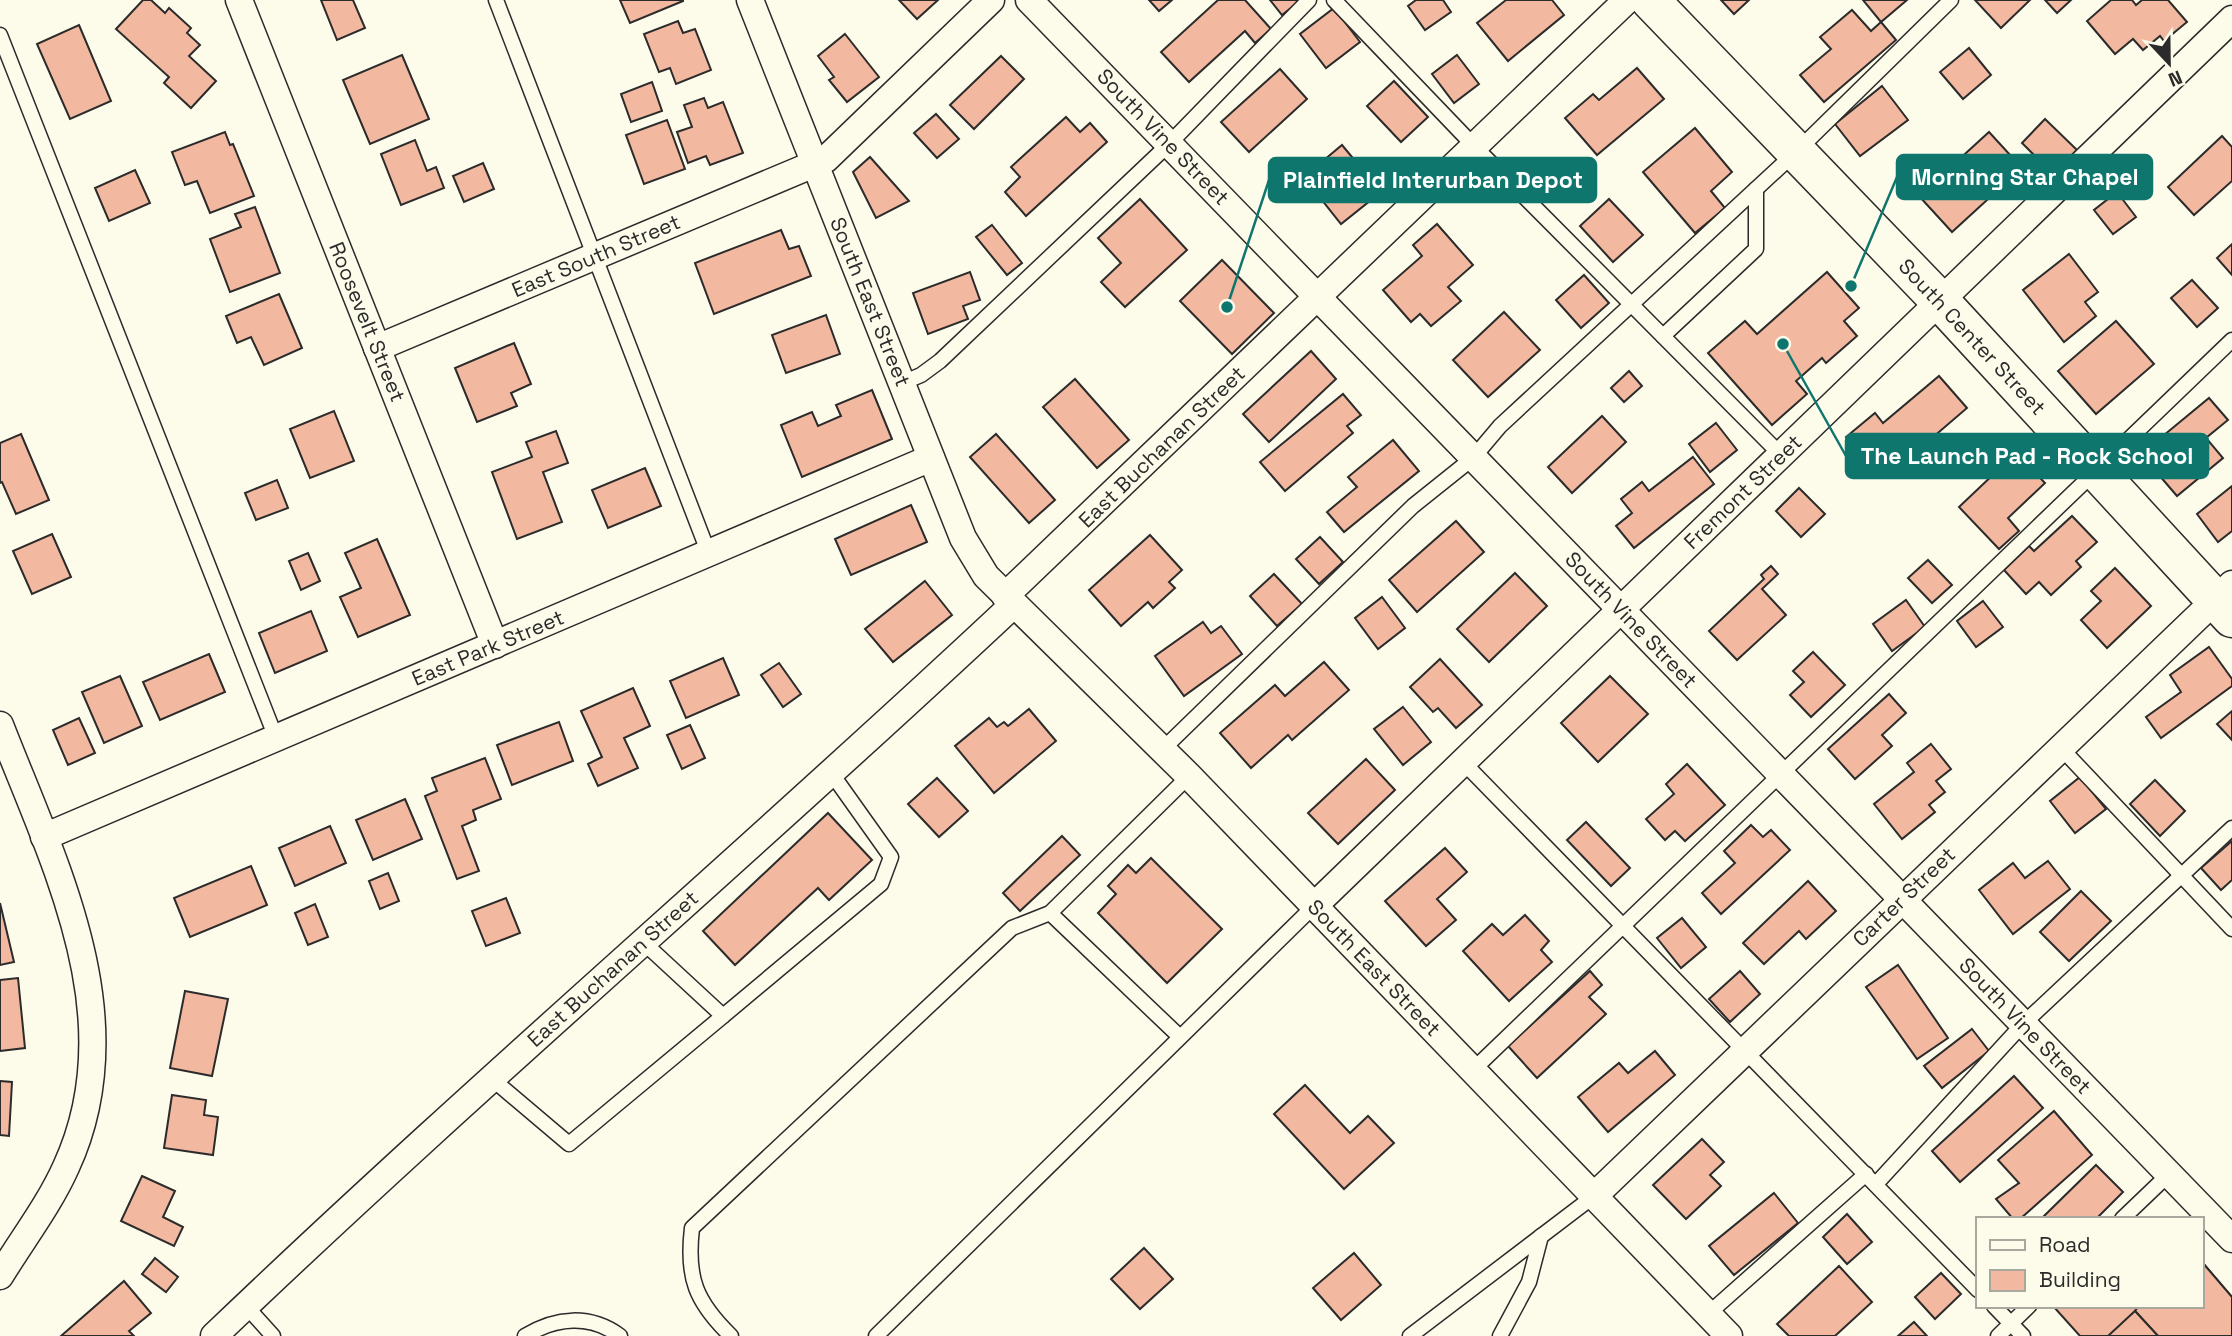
<svg xmlns="http://www.w3.org/2000/svg" width="2232" height="1336" viewBox="0 0 2232 1336" font-family="'Space Grotesk',sans-serif">
  <rect width="100%" height="100%" fill="#fdfbea"/>
  <g fill="#f2b8a0" stroke="#2b2b2b" stroke-width="2">
    <polygon points="143,0 151,0 165,13 169,8 191,28 187,33 200,45 189,56 216,81 191,108 164,83 169,77 116,29"/>
    <polygon points="321,0 353,0 365,28 337,40"/>
    <polygon points="620,0 683,0 683,1 630,23"/>
    <polygon points="899,0 938,0 917,19"/>
    <polygon points="1149,0 1172,0 1159,11"/>
    <polygon points="1218,0 1245,0 1271,29 1255,43 1245,31 1189,82 1161,52"/>
    <polygon points="1270,0 1301,0 1282,15"/>
    <polygon points="1416,0 1443,0 1451,12 1425,30 1408,6"/>
    <polygon points="1506,0 1552,0 1564,15 1508,61 1477,23"/>
    <polygon points="1721,0 1749,0 1734,14"/>
    <polygon points="1863,0 1907,0 1881,22"/>
    <polygon points="1975,0 2030,0 2001,28"/>
    <polygon points="2045,0 2071,0 2057,13"/>
    <polygon points="2111,0 2132,0 2136,5 2142,0 2168,0 2187,22 2164,41 2160,36 2143,50 2133,39 2115,54 2087,21"/>
    <polygon points="1334,8 1360,42 1326,68 1300,34"/>
    <polygon points="1852,10 1871,31 1881,22 1896,40 1824,102 1800,75 1831,49 1820,37"/>
    <polygon points="678,21 683,33 695,29 711,70 676,84 670,68 659,72 644,34"/>
    <polygon points="79,25 111,101 70,119 37,44"/>
    <polygon points="845,34 879,77 847,102 829,80 834,77 818,56"/>
    <polygon points="1969,48 1991,75 1963,99 1940,72"/>
    <polygon points="402,55 429,119 370,144 343,80"/>
    <polygon points="1457,55 1479,84 1454,103 1432,74"/>
    <polygon points="1001,56 1024,79 974,129 950,105"/>
    <polygon points="1637,68 1664,99 1597,155 1565,118 1593,94 1599,100"/>
    <polygon points="1280,69 1307,99 1249,152 1221,122"/>
    <polygon points="1394,81 1428,117 1401,142 1367,106"/>
    <polygon points="652,82 662,111 631,122 621,94"/>
    <polygon points="1882,86 1908,120 1860,156 1835,124"/>
    <polygon points="704,98 708,108 723,102 743,153 710,165 706,156 688,163 677,132 692,127 684,105"/>
    <polygon points="936,114 959,139 937,158 914,133"/>
    <polygon points="1066,117 1080,132 1090,123 1107,142 1026,216 1005,192 1020,177 1011,167"/>
    <polygon points="2045,119 2077,150 2053,174 2022,143"/>
    <polygon points="667,120 685,169 644,184 626,135"/>
    <polygon points="1695,128 1732,172 1711,191 1725,208 1695,233 1643,172"/>
    <polygon points="225,132 230,145 233,144 254,196 210,213 197,181 185,185 172,152"/>
    <polygon points="1989,132 2022,168 1952,232 1919,196"/>
    <polygon points="2222,136 2232,147 2232,181 2194,215 2168,187"/>
    <polygon points="415,140 427,171 436,167 444,188 401,205 381,154"/>
    <polygon points="1342,145 1381,192 1341,224 1318,195 1327,187 1312,170"/>
    <polygon points="870,157 909,201 876,218 853,172"/>
    <polygon points="483,163 494,189 464,202 453,176"/>
    <polygon points="135,170 150,203 109,221 95,188"/>
    <polygon points="2117,192 2136,217 2113,234 2094,210"/>
    <polygon points="1140,199 1187,250 1125,307 1101,282 1121,263 1098,238"/>
    <polygon points="1609,199 1643,235 1613,262 1580,226"/>
    <polygon points="255,207 280,273 230,292 210,239 241,227 235,214"/>
    <polygon points="1437,224 1473,265 1448,287 1461,301 1431,326 1420,314 1411,322 1383,290 1422,256 1413,245"/>
    <polygon points="992,225 1022,263 1007,275 976,237"/>
    <polygon points="781,230 789,249 799,246 811,276 714,314 695,263"/>
    <polygon points="2232,244 2232,275 2217,258"/>
    <polygon points="2069,254 2098,292 2085,302 2096,316 2064,342 2023,290"/>
    <polygon points="1222,260 1274,313 1232,354 1180,301"/>
    <polygon points="970,272 980,300 963,306 968,319 928,334 913,293"/>
    <polygon points="1827,272 1859,308 1844,321 1857,336 1826,363 1822,358 1796,381 1807,394 1772,425 1708,353 1745,321 1757,334"/>
    <polygon points="1584,275 1609,303 1581,328 1556,300"/>
    <polygon points="2192,280 2218,308 2197,327 2171,298"/>
    <polygon points="279,294 302,348 264,365 251,337 237,343 226,316"/>
    <polygon points="1504,312 1540,350 1488,397 1453,360"/>
    <polygon points="826,315 840,354 786,373 772,335"/>
    <polygon points="2116,321 2154,364 2096,414 2058,371"/>
    <polygon points="514,343 531,384 511,393 517,406 477,422 455,368"/>
    <polygon points="1311,351 1336,379 1269,442 1243,414"/>
    <polygon points="1629,371 1642,386 1624,402 1611,388"/>
    <polygon points="1939,376 1967,408 1897,468 1884,453 1870,465 1846,437 1875,413 1883,423"/>
    <polygon points="1075,379 1129,440 1097,468 1043,407"/>
    <polygon points="872,390 892,439 802,477 781,425 812,412 818,426 841,416 836,405"/>
    <polygon points="1343,394 1361,415 1347,426 1353,433 1285,491 1260,462"/>
    <polygon points="2209,398 2228,420 2206,438 2223,458 2177,496 2141,454"/>
    <polygon points="334,411 354,461 310,478 290,429"/>
    <polygon points="1602,416 1626,442 1572,493 1548,467"/>
    <polygon points="1716,423 1737,450 1710,472 1689,444"/>
    <polygon points="556,431 568,463 543,472 562,522 517,539 492,472 532,457 526,442"/>
    <polygon points="21,434 49,500 16,514 2,482 0,483 0,443"/>
    <polygon points="996,434 1055,500 1029,523 970,457"/>
    <polygon points="1393,440 1419,471 1344,532 1327,512 1357,487 1348,477"/>
    <polygon points="2016,453 2045,483 2008,518 2019,531 1999,549 1959,507"/>
    <polygon points="1693,457 1714,484 1634,548 1616,526 1632,513 1621,499 1642,482 1649,491"/>
    <polygon points="645,468 661,506 608,528 592,490"/>
    <polygon points="277,480 288,508 256,520 245,493"/>
    <polygon points="2232,486 2232,531 2218,542 2197,514"/>
    <polygon points="1799,488 1825,514 1801,537 1776,511"/>
    <polygon points="911,505 927,542 851,575 835,539"/>
    <polygon points="2072,516 2097,542 2076,561 2081,567 2051,595 2039,582 2026,594 2004,570 2029,546 2034,551"/>
    <polygon points="1456,521 1484,552 1417,612 1389,580"/>
    <polygon points="52,534 71,577 32,594 13,551"/>
    <polygon points="1150,535 1182,570 1169,582 1175,588 1153,608 1148,602 1121,626 1089,590"/>
    <polygon points="1320,537 1343,562 1319,584 1296,559"/>
    <polygon points="377,539 410,615 358,637 340,597 361,588 345,553"/>
    <polygon points="308,553 320,581 301,590 289,561"/>
    <polygon points="1928,560 1952,585 1932,603 1908,578"/>
    <polygon points="1771,566 1778,574 1762,589 1786,615 1737,660 1709,631 1764,579 1761,575"/>
    <polygon points="2115,568 2151,606 2107,648 2081,620 2101,601 2091,591"/>
    <polygon points="1515,573 1547,606 1489,662 1457,629"/>
    <polygon points="1274,574 1302,604 1277,626 1250,596"/>
    <polygon points="925,581 952,615 893,662 865,629"/>
    <polygon points="1382,597 1405,628 1378,649 1355,618"/>
    <polygon points="1906,600 1925,627 1892,651 1873,624"/>
    <polygon points="1983,601 2003,627 1976,647 1957,621"/>
    <polygon points="311,611 327,651 275,673 259,633"/>
    <polygon points="1203,622 1211,633 1221,626 1242,654 1184,696 1155,656"/>
    <polygon points="2209,647 2232,679 2232,686 2161,738 2146,717 2181,692 2170,675"/>
    <polygon points="1813,652 1845,685 1811,717 1790,695 1804,682 1793,671"/>
    <polygon points="209,654 225,692 160,720 143,682"/>
    <polygon points="723,658 739,695 686,718 670,681"/>
    <polygon points="1440,659 1482,705 1456,728 1438,708 1433,712 1410,687"/>
    <polygon points="1324,662 1349,690 1292,740 1288,735 1251,768 1220,733 1275,685 1285,696"/>
    <polygon points="779,663 801,694 783,707 761,675"/>
    <polygon points="120,676 142,726 104,743 82,692"/>
    <polygon points="1610,676 1648,714 1598,762 1561,723"/>
    <polygon points="633,688 650,726 624,738 638,768 598,786 588,764 602,757 581,711"/>
    <polygon points="1889,694 1906,713 1882,735 1892,746 1855,779 1828,749"/>
    <polygon points="1403,707 1431,742 1403,765 1374,729"/>
    <polygon points="1029,709 1056,741 994,793 955,746 989,718 997,727 1004,722 1008,726"/>
    <polygon points="2232,711 2232,740 2217,724"/>
    <polygon points="79,718 95,753 68,765 53,730"/>
    <polygon points="559,722 573,761 512,785 497,745"/>
    <polygon points="690,725 705,758 682,769 667,735"/>
    <polygon points="1931,744 1951,769 1936,781 1945,792 1929,805 1935,812 1902,839 1874,804 1914,772 1907,763"/>
    <polygon points="485,758 501,799 473,810 476,820 462,826 479,871 457,879 425,796 437,791 432,778"/>
    <polygon points="1366,759 1395,790 1338,844 1308,813"/>
    <polygon points="1687,764 1725,805 1685,841 1675,831 1665,840 1646,819 1674,794 1666,784"/>
    <polygon points="2080,777 2106,809 2075,833 2050,801"/>
    <polygon points="937,778 968,811 939,837 908,804"/>
    <polygon points="2155,780 2185,811 2160,836 2130,804"/>
    <polygon points="405,799 422,839 373,860 356,820"/>
    <polygon points="828,813 872,860 829,900 818,888 735,965 703,931"/>
    <polygon points="1586,822 1630,868 1611,886 1567,840"/>
    <polygon points="1751,825 1763,837 1771,830 1790,850 1721,914 1702,893 1735,863 1724,851"/>
    <polygon points="330,826 346,863 295,886 279,848"/>
    <polygon points="1062,836 1080,855 1020,911 1003,893"/>
    <polygon points="2232,841 2232,880 2221,890 2201,868"/>
    <polygon points="1445,848 1467,872 1437,899 1456,920 1426,946 1385,901"/>
    <polygon points="1151,858 1222,929 1167,983 1098,913 1116,894 1108,886 1128,865 1136,873"/>
    <polygon points="2048,861 2070,889 2013,934 1979,890 2013,863 2025,878"/>
    <polygon points="251,866 267,905 190,937 174,898"/>
    <polygon points="388,873 399,901 380,909 369,881"/>
    <polygon points="1808,881 1836,911 1806,939 1799,931 1764,964 1743,943"/>
    <polygon points="2081,891 2111,921 2069,961 2040,932"/>
    <polygon points="506,898 520,933 486,946 472,911"/>
    <polygon points="0,903 14,962 0,965"/>
    <polygon points="315,904 328,937 308,945 295,913"/>
    <polygon points="1525,915 1549,941 1541,950 1552,962 1509,1001 1463,951 1492,924 1503,935"/>
    <polygon points="1682,918 1706,947 1681,968 1657,938"/>
    <polygon points="1898,965 1948,1038 1917,1059 1866,987"/>
    <polygon points="1590,971 1602,985 1589,997 1606,1014 1537,1078 1508,1046"/>
    <polygon points="1740,971 1760,994 1730,1022 1709,999"/>
    <polygon points="18,978 25,1048 0,1051 0,980"/>
    <polygon points="185,991 228,999 212,1076 170,1068"/>
    <polygon points="1972,1029 1989,1051 1942,1088 1924,1066"/>
    <polygon points="1655,1051 1675,1075 1608,1132 1578,1097 1619,1063 1628,1073"/>
    <polygon points="2014,1076 2043,1108 1960,1182 1932,1151"/>
    <polygon points="0,1081 12,1082 9,1136 0,1135"/>
    <polygon points="1305,1085 1350,1133 1368,1116 1394,1143 1344,1189 1274,1114"/>
    <polygon points="172,1095 206,1100 204,1115 218,1117 213,1155 164,1148"/>
    <polygon points="2054,1111 2092,1155 2020,1219 2013,1219 1996,1199 2019,1183 1998,1160"/>
    <polygon points="1702,1139 1724,1162 1710,1175 1721,1186 1686,1219 1653,1185"/>
    <polygon points="2096,1165 2123,1192 2096,1219 2044,1219 2043,1217"/>
    <polygon points="142,1176 175,1191 163,1217 183,1227 174,1246 121,1221"/>
    <polygon points="1774,1193 1798,1223 1734,1275 1709,1246"/>
    <polygon points="1847,1214 1872,1242 1847,1264 1823,1237"/>
    <polygon points="1144,1248 1173,1279 1140,1309 1111,1279"/>
    <polygon points="1354,1253 1381,1285 1341,1320 1313,1288"/>
    <polygon points="155,1258 178,1277 166,1292 142,1274"/>
    <polygon points="2202,1262 2232,1297 2232,1336 2080,1336 2053,1306 2202,1306"/>
    <polygon points="2202,1262 2232,1297 2232,1336 2158,1336 2135,1311 2139,1306 2202,1306"/>
    <polygon points="1839,1266 1872,1302 1835,1336 1789,1336 1777,1324"/>
    <polygon points="1941,1273 1961,1294 1935,1319 1915,1297"/>
    <polygon points="124,1281 151,1313 129,1331 134,1336 61,1336"/>
    <polygon points="2135,1311 2158,1336 2108,1336"/>
    <polygon points="1914,1322 1927,1336 1898,1336"/>
  </g>
  <g fill="none" stroke-linecap="round" stroke-linejoin="round">
    <defs>
      <g id="lane">
        <polyline points="496,0 709,554"/>
        <polyline points="1334,0 1475,147 1781,455"/>
        <polyline points="0,35 276,738"/>
        <polyline points="1663,336 1756,249 1756,189"/>
        <polyline points="902,383 921,375 940,361 1169,144 1309,0"/>
        <polyline points="2061,748 2232,929"/>
        <polyline points="1162,750 1413,506 1473,458 1500,426 1797,151 1951,0"/>
        <polyline points="1463,762 1978,1290"/>
        <polyline points="1050,913 1180,1037"/>
        <polyline points="643,942 723,1016 881,884 891,857 832,774"/>
        <polyline points="1473,1070 2232,340"/>
        <polyline points="491,1078 569,1144 723,1016"/>
        <polyline points="1876,1184 2023,1024 2232,828"/>
        <polyline points="2122,1219 2169,1174"/>
        <polyline points="246,1306 273,1336"/>
        <polyline points="1994,1306 2023,1336"/>
        <polyline points="1708,1314 1866,1174"/>
        <path d="M525,1336C556,1317 590,1314 620,1336"/>
        <path d="M731,1336C696,1302 686,1278 692,1228L1012,928L1050,913L1189,776"/>
        <polyline points="876,1336 1314,906"/>
        <polyline points="1410,1336 1594,1196"/>
        <polyline points="1500,1336 1529,1282 1541,1236"/>
        <polyline points="1998,1336 2029,1306"/>
      </g>
      <g id="street">
        <polyline points="239,0 495,645"/>
        <polyline points="750,0 963,538 986,576 1189,776 1729,1336"/>
        <polyline points="1029,0 2232,1239"/>
        <polyline points="377,348 826,159 991,0"/>
        <polyline points="1005,596 1627,0"/>
        <path d="M0,725C54,864 135,1018 66,1167C49,1205 22,1240 0,1276"/>
        <polyline points="44,837 931,458"/>
        <polyline points="1314,906 2232,19"/>
        <polyline points="1594,1196 2232,584"/>
        <path d="M214,1336C475,1086 750,852 1013,605"/>
      </g>
      <polyline id="secondary" points="1650,0 1940,301 2232,618"/>
    </defs>
    <use href="#lane" stroke="#2b2b2b" stroke-width="17"/>
    <use href="#street" stroke="#2b2b2b" stroke-width="29"/>
    <use href="#secondary" stroke="#2b2b2b" stroke-width="41"/>
    <use href="#lane" stroke="#fdfbea" stroke-width="14"/>
    <use href="#street" stroke="#fdfbea" stroke-width="26"/>
    <use href="#secondary" stroke="#fdfbea" stroke-width="38"/>
  </g>
  <g text-anchor="middle" stroke-width="5" stroke-linejoin="round" paint-order="stroke">
    <g font-size="21" fill="#2b2b2b" stroke="#fdfbea">
      <text transform="translate(1163 137) rotate(46)" y="7">South Vine Street</text>
      <text transform="translate(596 256) rotate(-23)" y="7">East South Street</text>
      <text transform="translate(870 302) rotate(68)" y="7">South East Street</text>
      <text transform="translate(367 322) rotate(68)" y="7">Roosevelt Street</text>
      <text transform="translate(1972 337) rotate(47)" y="7">South Center Street</text>
      <text transform="translate(1162 447) rotate(-44)" y="7">East Buchanan Street</text>
      <text transform="translate(1743 492) rotate(-44)" y="7">Fremont Street</text>
      <text transform="translate(1631 620) rotate(46)" y="7">South Vine Street</text>
      <text transform="translate(488 648) rotate(-23)" y="7">East Park Street</text>
      <text transform="translate(1904 897) rotate(-44)" y="7">Carter Street</text>
      <text transform="translate(1374 968) rotate(46)" y="7">South East Street</text>
      <text transform="translate(613 969) rotate(-42)" y="7">East Buchanan Street</text>
      <text transform="translate(2025 1026) rotate(46)" y="7">South Vine Street</text>
    </g>
  </g>
  <path fill="none" stroke="#0f766e" stroke-width="2.5" d="M1851 286L1897 177M1227 307L1269 180M1783 344L1846 456"/>
  <g fill="#0f766e" stroke="#fdfbea" stroke-width="2.5">
    <circle cx="1851" cy="286" r="7"/>
    <circle cx="1227" cy="307" r="7"/>
    <circle cx="1783" cy="344" r="7"/>
  </g>
  <g fill="#0f766e" stroke="#0f766e" stroke-width="2.5">
    <rect x="1897" y="155" width="255" height="44" rx="7"/>
    <rect x="1269" y="158" width="327" height="44" rx="7"/>
    <rect x="1846" y="434" width="362" height="44" rx="7"/>
  </g>
  <g font-size="23" text-anchor="middle" font-weight="bold" fill="#fff">
    <text x="2025" y="185">Morning Star Chapel</text>
    <text x="1433" y="188">Plainfield Interurban Depot</text>
    <text x="2027" y="464">The Launch Pad - Rock School</text>
  </g>
  <rect x="1976" y="1217" width="228" height="91" fill="#fdfbea" stroke="#a9a89e" stroke-width="2"/>
  <rect x="1990" y="1240" width="35" height="10" fill="#fdfbea" stroke="#a9a89e" stroke-width="2"/>
  <text x="2039" y="1252" font-size="21" fill="#2b2b2b">Road</text>
  <rect x="1990" y="1270" width="35" height="21" fill="#f2b8a0" stroke="#a9a89e" stroke-width="2"/>
  <text x="2039" y="1287" font-size="21" fill="#2b2b2b">Building</text>
  <g transform="translate(2169 63) rotate(158)" stroke="#fdfbea" stroke-width="5" paint-order="stroke">
  <path d="M0-5L12 26L0 18L-12 26Z" fill="#2b2b2b"/>
  <text y="-10" font-size="19" font-weight="bold" text-anchor="middle" fill="#2b2b2b">N</text>
  </g>
</svg>
